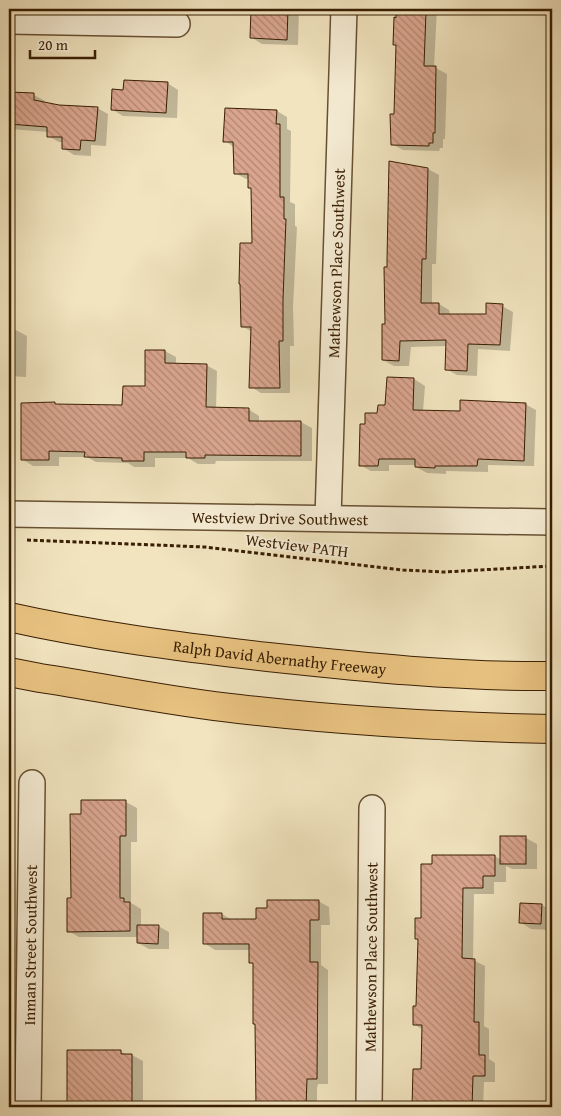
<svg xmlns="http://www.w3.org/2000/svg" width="561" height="1116" viewBox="0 0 561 1116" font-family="'Gentium Book Plus',serif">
  <defs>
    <pattern id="building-back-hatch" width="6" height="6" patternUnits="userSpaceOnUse" patternTransform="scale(1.25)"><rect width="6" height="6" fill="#d9a58e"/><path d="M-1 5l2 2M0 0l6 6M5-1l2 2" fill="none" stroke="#b18672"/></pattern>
  </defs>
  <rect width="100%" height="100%" fill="#f1e4bf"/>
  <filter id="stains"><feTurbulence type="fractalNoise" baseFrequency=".004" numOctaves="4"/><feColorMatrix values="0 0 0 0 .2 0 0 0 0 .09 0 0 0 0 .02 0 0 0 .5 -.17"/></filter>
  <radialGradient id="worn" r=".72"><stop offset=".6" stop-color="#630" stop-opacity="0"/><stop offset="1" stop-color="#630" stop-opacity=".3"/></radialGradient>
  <g fill="#0003">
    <polygon points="252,9 299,9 298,45 262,44 251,37"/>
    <polygon points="396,9 437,9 434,67 447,74 445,139 443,139 443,148 440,148 439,151 403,150 392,144 396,115 397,46 394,44"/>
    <polygon points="167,83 178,90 177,118 123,116 113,110 125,91"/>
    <polygon points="9,93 34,95 45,101 44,103 59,106 97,108 108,114 106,146 91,145 91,156 74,155 63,148 63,142 59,142 48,136 48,132 9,129"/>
    <polygon points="277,111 287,117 287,129 291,131 290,202 295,204 295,226 297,227 293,307 294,346 290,346 290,393 261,393 251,387 252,332 242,326 253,244 253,189 250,187 250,179 246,179 235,173 234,147 225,141"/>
    <polygon points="428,169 439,175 436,264 432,264 432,304 439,304 449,310 450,315 487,315 502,306 513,312 510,351 478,349 477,376 457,375 446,369 447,346 411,347 409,366 394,366 383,360 387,325 388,268"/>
    <polygon points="552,189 552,231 550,230"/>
    <polygon points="551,287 552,287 552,344 551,343"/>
    <polygon points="9,330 16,330 27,336 26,377 9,376"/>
    <polygon points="146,351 165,351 176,357 176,365 206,365 217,371 216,409 248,409 259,416 259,422 301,422 312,428 312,461 216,461 215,464 198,464 188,458 155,458 155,467 134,467 128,463 96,462 87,457 59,457 59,466 33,466 22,459 55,404 57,405 124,407 146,387"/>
    <polygon points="414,379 425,386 423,411 461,412 525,404 536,410 534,466 488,465 488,472 446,471 446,474 427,473 416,467 416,465 389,465 389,471 371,471 360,465 366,425"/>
    <polygon points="126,802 137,808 137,842 131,842 131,903 141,909 141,926 158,926 169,932 169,949 149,949 138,943 138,937 79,937 68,931 82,815"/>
    <polygon points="526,838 537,844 537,869 512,869 506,866 506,882 494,882 494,894 474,894 473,960 485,966 484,1026 489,1029 489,1059 495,1063 495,1082 484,1082 483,1107 416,1107 416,1090 422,1071 423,1030 414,1024 417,1007 419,940 416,938 422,919 433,865 495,856 501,860"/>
    <polygon points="318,901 329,907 330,925 321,925 321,965 328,970 328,1084 318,1084 317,1088 317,1107 258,1107 254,964 251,963 251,950 215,950 204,943 222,914 232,920 257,920"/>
    <polygon points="542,905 552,911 552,930 531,929 520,922"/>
    <polygon points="68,1051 120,1051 127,1055 132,1055 143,1061 143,1107 67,1107"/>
  </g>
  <g fill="url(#building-back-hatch)" stroke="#391e03">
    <polygon points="251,9 288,9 287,40 250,38"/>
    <polygon points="396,10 426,12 424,66 436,66 435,133 433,133 433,143 429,143 429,146 391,145 390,114 394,114 396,45 393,45 394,17 396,18"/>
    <polygon points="124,80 168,82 166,113 111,110 112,89 123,90"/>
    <polygon points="9,92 34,93 34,100 59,105 98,107 95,141 81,140 80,150 62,149 62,137 47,137 47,127 9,124"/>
    <polygon points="225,108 277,110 276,124 280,124 280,197 284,197 284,219 286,219 283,300 283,341 279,341 280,388 249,388 251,327 241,327 240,284 239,284 240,243 252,243 251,188 248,188 248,174 234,174 233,142 223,142"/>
    <polygon points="389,161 428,168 426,259 422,259 421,303 439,303 439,314 486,314 486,303 503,304 500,345 468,344 467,371 445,370 446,340 400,341 399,361 382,360 382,324 385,324 384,267 387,267 387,260"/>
    <polygon points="145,350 165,350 165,363 207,364 206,407 249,408 249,421 301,421 301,456 205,455 205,458 186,458 186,452 144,452 144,461 122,461 122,458 84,457 85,452 49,451 49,460 21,460 21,403 55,402 55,404 122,405 123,386 145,386"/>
    <polygon points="387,377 414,378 413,410 460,411 460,400 526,403 524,461 478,459 477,466 435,466 435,468 415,467 415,459 379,459 378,466 359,466 360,424 365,424 365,413 377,413 378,405 385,405"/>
    <polygon points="81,800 126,800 126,836 120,836 120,898 124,898 124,902 130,902 130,931 67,932 67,898 71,898 70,814 81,814"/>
    <rect x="500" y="836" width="26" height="28"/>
    <polygon points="432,855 495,855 495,876 483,876 483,888 463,888 462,958 475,959 474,1022 479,1022 479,1055 485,1055 485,1076 473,1076 472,1107 412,1107 413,1069 421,1069 422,1025 413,1025 413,1006 416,1006 418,939 415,939 415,918 421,918 421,864 432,864"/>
    <polygon points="267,900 319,900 319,920 310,920 310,962 318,962 317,1079 307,1079 306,1107 256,1107 255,1024 253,1024 253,963 249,963 249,944 203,944 203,913 222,913 222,919 256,919 256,908 267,908"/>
    <polygon points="520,903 542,904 541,924 519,923"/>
    <polygon points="137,925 159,925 158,944 137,943"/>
    <polygon points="67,1050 121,1050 121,1054 132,1054 132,1107 67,1107"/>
  </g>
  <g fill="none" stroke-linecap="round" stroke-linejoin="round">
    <defs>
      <g id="minor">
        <polyline points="9,21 177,24"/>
        <path id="s1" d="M9,514L552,522"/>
        <path id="s2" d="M328,518L344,9"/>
        <path id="s3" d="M28,1107L32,783"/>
        <path id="s4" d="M369,1107L372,808"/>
      </g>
      <g id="highway">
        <path id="s5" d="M9,617C94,636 181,647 268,657C362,667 457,677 552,676"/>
        <path d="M9,672L40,678C106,688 172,702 239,709C343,721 447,727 552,729"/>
      </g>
    </defs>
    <use href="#minor" stroke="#675032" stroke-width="28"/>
    <use href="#highway" stroke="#391e03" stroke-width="30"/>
    <polyline stroke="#391e03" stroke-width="3" stroke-dasharray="4 2.5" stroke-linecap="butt" points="27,540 205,547 403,570 444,572 552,566"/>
    <use href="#minor" stroke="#f6edd5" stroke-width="25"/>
    <use href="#highway" stroke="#e8c280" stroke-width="28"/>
  </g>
  <g text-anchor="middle" stroke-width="4" stroke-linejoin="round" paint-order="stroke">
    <g font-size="16" fill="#391e03" stroke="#f6edd5">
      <text dy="6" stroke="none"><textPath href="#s2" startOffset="255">Mathewson Place Southwest</textPath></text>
      <text dy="6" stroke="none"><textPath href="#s1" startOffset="271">Westview Drive Southwest</textPath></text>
      <text transform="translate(297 545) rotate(7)" y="6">Westview PATH</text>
      <text dy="6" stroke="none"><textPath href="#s5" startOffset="274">Ralph David Abernathy Freeway</textPath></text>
      <text dy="6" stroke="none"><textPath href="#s3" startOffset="162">Inman Street Southwest</textPath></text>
      <text dy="6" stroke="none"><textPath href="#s4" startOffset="150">Mathewson Place Southwest</textPath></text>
    </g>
  </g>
  <rect width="561" height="1116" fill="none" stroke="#f1e4bf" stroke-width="30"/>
  <rect x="10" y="10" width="541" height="1096" fill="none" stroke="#391e03" stroke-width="2.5"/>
  <rect x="15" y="15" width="531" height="1086" fill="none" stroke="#391e03"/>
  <path d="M30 50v8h65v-8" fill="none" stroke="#391e03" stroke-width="2.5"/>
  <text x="38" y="50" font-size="15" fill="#391e03" stroke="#f6edd5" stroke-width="4" paint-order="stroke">20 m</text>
  <rect width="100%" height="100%" filter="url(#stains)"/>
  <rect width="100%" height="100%" fill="url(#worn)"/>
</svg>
